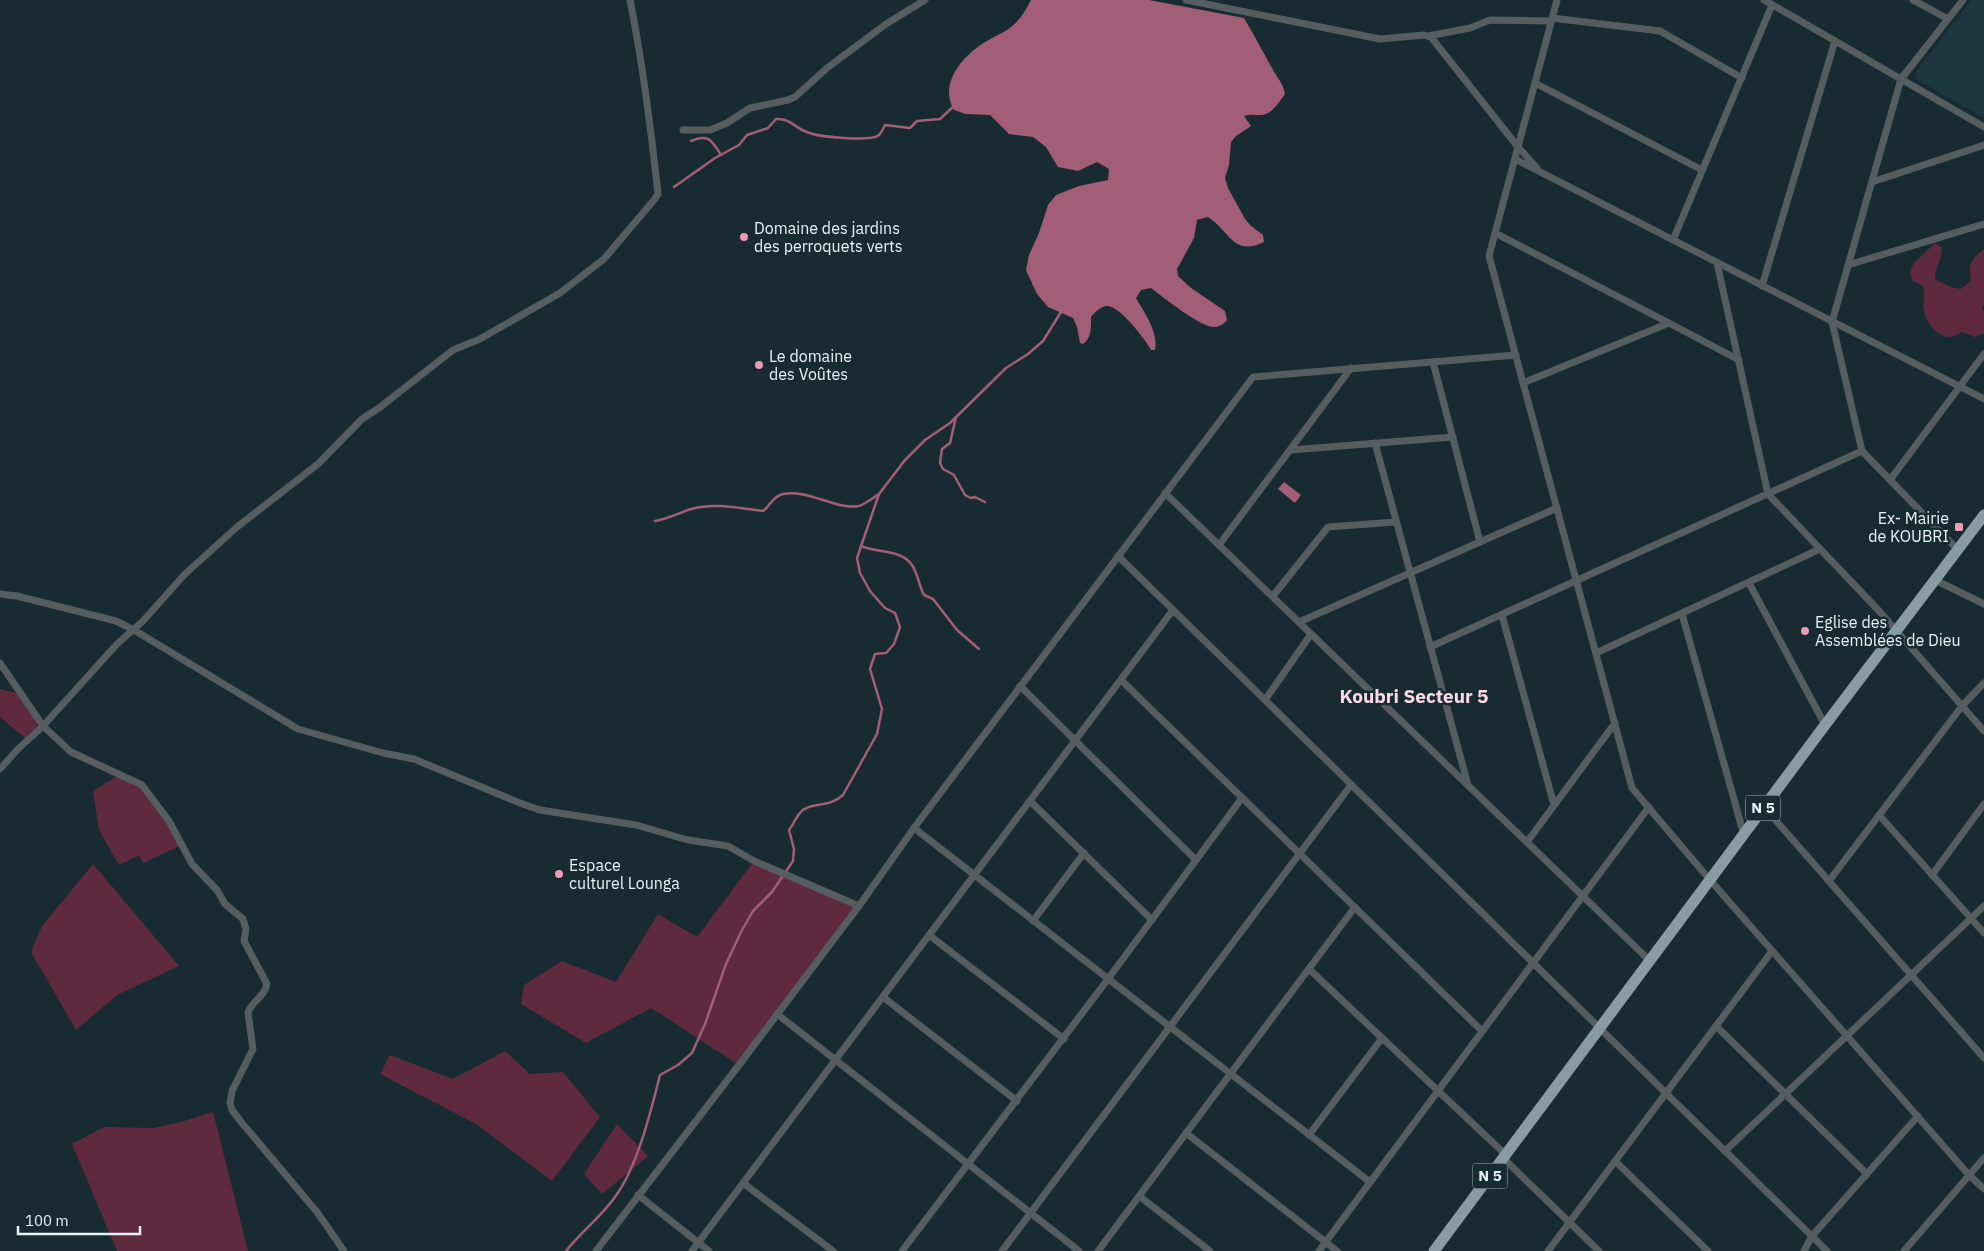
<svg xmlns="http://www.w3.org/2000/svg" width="1984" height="1251" viewBox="0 0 1984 1251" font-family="'IBM Plex Sans',sans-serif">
  <rect width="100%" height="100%" fill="#192b32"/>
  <polygon fill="#1d3741" points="1971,0 1984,0 1984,118 1916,79 1915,73"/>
  <g fill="#5f293e">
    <path d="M1935,243L1942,248C1942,260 1935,267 1935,279L1950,287L1961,289L1971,281C1968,263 1971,260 1984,249V303L1982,308L1984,312V333L1975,337L1962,332C1959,333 1954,336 1951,337C1937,338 1926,322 1924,310C1922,302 1926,297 1923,286L1912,280L1910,272L1914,263Z"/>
    <polygon points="0,689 17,693 38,725 25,738 0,717"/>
    <polygon points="119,775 142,785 182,845 143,863 139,855 119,865 99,830 93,791"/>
    <polygon points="754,861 859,906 739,1065 651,1008 586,1043 521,1004 524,985 562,961 616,982 658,914 697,937"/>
    <polygon points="93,864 179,966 117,995 76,1030 31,952 42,926"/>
    <polygon points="505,1051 530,1074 563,1072 600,1117 552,1181 476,1124 380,1074 390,1055 453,1079"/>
    <polygon points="213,1112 248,1251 117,1251 72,1144 104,1127 153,1128 181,1122"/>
    <polygon points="617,1124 648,1156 602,1194 584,1174"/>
  </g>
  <g fill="#a25e77">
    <path d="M1031,0H1149L1244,18C1254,35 1263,52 1273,70C1278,79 1283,83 1285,94C1279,102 1272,115 1260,115C1254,115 1250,114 1244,116L1251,126L1236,136L1231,142L1229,165L1225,178L1228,188L1245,219L1251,226L1263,235L1264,242C1233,257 1230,231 1208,217L1197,220L1194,238L1177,269L1178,276L1191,288L1225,311L1227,320C1224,324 1219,327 1214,327C1200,327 1163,297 1151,288L1141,290L1136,298C1144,312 1159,333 1155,350H1151C1146,340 1119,305 1107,306C1101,306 1095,312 1091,317C1091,327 1092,337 1083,344L1080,343L1077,327L1073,318L1048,307L1037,294L1026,270L1029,255L1039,233L1048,205L1056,195L1079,186L1108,180L1109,169L1097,162L1078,171L1058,167L1046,147L1033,137L1009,134L990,115L966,114L954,110C938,83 964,54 987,41C993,37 1001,34 1007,30C1019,22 1025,12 1031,0Z"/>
    <polygon points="1284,482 1301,495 1295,503 1278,489"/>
  </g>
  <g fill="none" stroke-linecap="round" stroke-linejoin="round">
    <g stroke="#a25e77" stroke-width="2.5">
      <path d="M691,141C709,133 712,141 721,155"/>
      <path d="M674,187L715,158L739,145L747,135L768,128L776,119C791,118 794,128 807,132C818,137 871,142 879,135C882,132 884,127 885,125L910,128L917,121L940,119L955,105"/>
      <polyline points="956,417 950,443 942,449 940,463 943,469 954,475 965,495 971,498 975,497 985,502"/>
      <path d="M655,521C667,519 677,514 688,510C712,502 738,508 763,511C770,506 773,496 783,494C809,489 835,510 859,506C865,504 873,498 879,494"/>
      <path d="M861,546C877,553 901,549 912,565C918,574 919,586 924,595L933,599L957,630L979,649"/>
      <path d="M566,1251C581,1232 601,1217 615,1197C637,1168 651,1111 660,1075L678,1065L692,1053L705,1024L726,964L741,932L753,911L772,892L793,861L794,849L789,830C793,825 796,817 800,813C810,801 828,809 843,795L877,734L882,709L870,669L875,654L886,653L894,644L900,627L895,613L885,608L870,591L860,573L857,558L879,494L905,460L925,440L950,423L1006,368L1028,354L1043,341L1061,312"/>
    </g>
    <g stroke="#555d61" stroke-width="7">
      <polyline points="1186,0 1380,39 1424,35 1431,37 1518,147 1537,168"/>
      <polyline points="1557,0 1489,256 1632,788 1710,880 1969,1175 1984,1189"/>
      <polyline points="1764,0 1984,127"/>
      <polyline points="1913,0 1948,19"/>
      <polyline points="1552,18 1660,31 1742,78"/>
      <polyline points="1428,36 1470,28 1490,20 1551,21"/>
      <polyline points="1535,83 1702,170"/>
      <polyline points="683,130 710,130 727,123 750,108 788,100 795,97 827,68 886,24 925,0"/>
      <polyline points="1515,159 1984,399"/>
      <polyline points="1872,182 1984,145"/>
      <polyline points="1495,233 1669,323"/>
      <polyline points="1673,240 1772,5"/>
      <polyline points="1717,263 1768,494 1880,612 1984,731"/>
      <polyline points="1848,265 1984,224"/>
      <polyline points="1762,286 1835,41"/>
      <polyline points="1433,362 1480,542"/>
      <polyline points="1523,383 1669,323 1739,360"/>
      <polyline points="1375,443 1468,785"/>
      <polyline points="1291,450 1453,437"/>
      <polyline points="1890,480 1984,354"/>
      <polyline points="1165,493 1650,961"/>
      <polyline points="1219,545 1351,368"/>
      <polyline points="1958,550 1862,451 1832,322 1901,79 1963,0"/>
      <polyline points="1118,556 1827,1251"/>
      <polyline points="1935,580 1984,604"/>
      <polyline points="1749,583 1825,725"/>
      <polyline points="0,594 17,596 116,621 134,630 298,729 383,753 414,759 520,803 540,810 636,825 688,840 728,846 754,861 859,906"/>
      <polyline points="1273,596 1328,527 1396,522"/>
      <polyline points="1682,614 1744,835"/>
      <polyline points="1502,615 1554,805"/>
      <polyline points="1299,622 1557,508"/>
      <polyline points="1430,647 1862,451"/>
      <polyline points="1596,653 1820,549"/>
      <path d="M0,663L43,726L71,752L142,785L169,821L192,864L217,890L225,904L243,919L246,929L244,941L267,984C265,997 251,1001 248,1013L253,1049L232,1091L230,1103L232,1110L242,1123L317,1212L344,1251"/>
      <polyline points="1121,680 1482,1031"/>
      <polyline points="1020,686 1196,860"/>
      <polyline points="1265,700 1311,634"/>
      <path d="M0,769L18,749L43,726L117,644L143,621L185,574L237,527L318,464L362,419L379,408L453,350L480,339L560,293L604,259L654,200L658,194C651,129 643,64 630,0"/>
      <polyline points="1030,801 1152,920"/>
      <polyline points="1764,807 1984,1058"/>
      <polyline points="1879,815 1984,933"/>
      <polyline points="914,828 1370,1182"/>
      <polyline points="1527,842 1615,723"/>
      <polyline points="1932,875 1984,804"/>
      <polyline points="1829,881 1962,706 1984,683"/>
      <polyline points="1033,921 1084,853"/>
      <polyline points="929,935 1064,1039"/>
      <polyline points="1309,969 1506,1155"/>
      <polyline points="883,997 1017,1101"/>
      <polyline points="777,1014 1079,1251"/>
      <polyline points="1716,1026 1867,1174"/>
      <polyline points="1186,1133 1337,1251"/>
      <polyline points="1309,1135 1382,1038"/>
      <polyline points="1725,1151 1984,906"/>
      <polyline points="1503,1158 1599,1251"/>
      <polyline points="1615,1161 1708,1251"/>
      <polyline points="743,1183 833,1251"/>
      <polyline points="638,1195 709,1251"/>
      <polyline points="1139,1196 1210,1251"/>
      <polyline points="596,1251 739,1065 859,906 914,828 1253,377 1516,355"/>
      <polyline points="692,1251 1173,610"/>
      <polyline points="902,1251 1108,979 1242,798"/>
      <polyline points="1002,1251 1351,785"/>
      <polyline points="1098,1251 1355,907"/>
      <polyline points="1319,1251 1649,807"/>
      <polyline points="1548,1251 1772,951"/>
      <polyline points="1804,1251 1812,1236 1918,1116"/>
      <polyline points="1904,1251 1984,1158"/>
    </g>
    <polyline stroke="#889ca4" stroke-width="11" points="1434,1251 1825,725 1984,515"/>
  </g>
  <g fill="#ef9ab8" stroke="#192b32" stroke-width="2">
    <circle cx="744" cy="237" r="5"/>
    <circle cx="759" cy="365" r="5"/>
    <rect x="1954" y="522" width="10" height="10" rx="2.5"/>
    <circle cx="1805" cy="631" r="5"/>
    <circle cx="559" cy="874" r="5"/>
  </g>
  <g text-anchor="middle" stroke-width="5" stroke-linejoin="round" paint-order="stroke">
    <g fill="#192b32" stroke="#a9b6bc" stroke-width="1">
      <rect x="1745.5" y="795.5" width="35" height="25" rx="4"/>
      <rect x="1472.5" y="1163.5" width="35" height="25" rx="4"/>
    </g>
    <g font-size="15" font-weight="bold" fill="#e7f2f7">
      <text x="1763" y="813">N 5</text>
      <text x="1490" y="1181">N 5</text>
    </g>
    <g font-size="16" fill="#e7f2f7" stroke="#192b32" text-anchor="start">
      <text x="754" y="234">Domaine des jardins<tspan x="754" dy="18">des perroquets verts</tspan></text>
      <text x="769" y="362">Le domaine<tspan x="769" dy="18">des Voûtes</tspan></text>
      <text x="1949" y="524" text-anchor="end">Ex- Mairie<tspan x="1949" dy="18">de KOUBRI</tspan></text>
      <text x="1815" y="628">Eglise des<tspan x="1815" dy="18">Assemblées de Dieu</tspan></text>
      <text x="569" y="871">Espace<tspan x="569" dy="18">culturel Lounga</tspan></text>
    </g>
    <g font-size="19" font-weight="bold" fill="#fcdae5" stroke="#192b32">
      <text x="1414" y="703">Koubri Secteur 5</text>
    </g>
  </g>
  <path d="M18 1226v8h122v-8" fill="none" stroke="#e7f2f7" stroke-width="2.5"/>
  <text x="25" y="1226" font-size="15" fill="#e7f2f7" stroke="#192b32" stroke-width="4" paint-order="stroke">100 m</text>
</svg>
